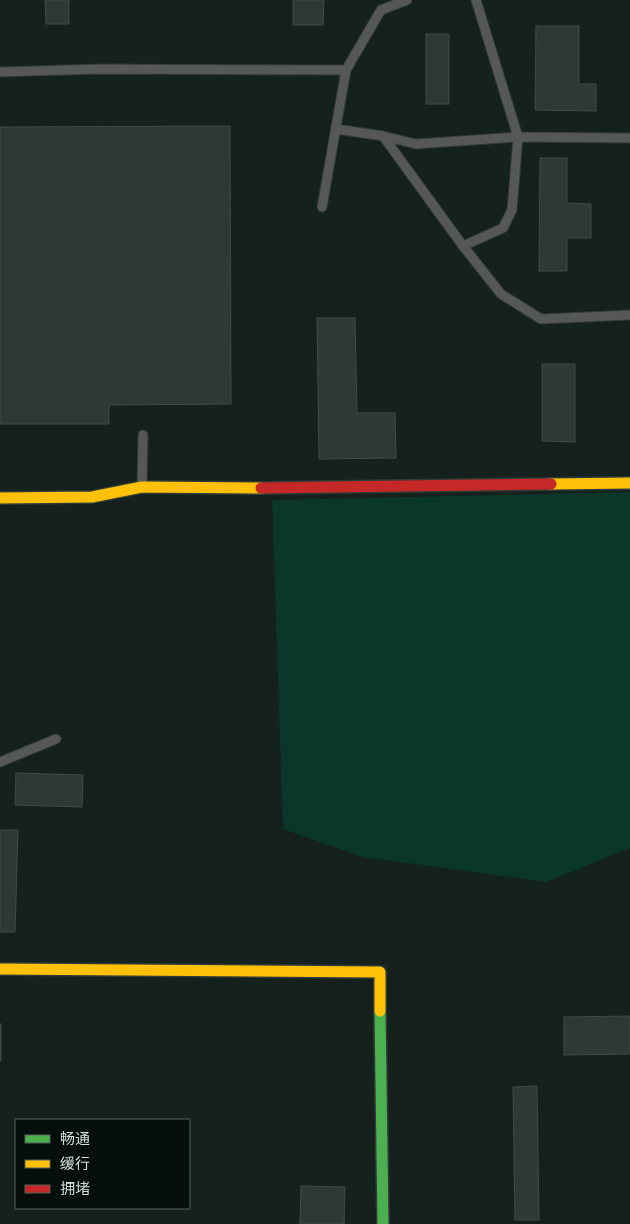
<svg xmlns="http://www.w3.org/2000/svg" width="630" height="1224" viewBox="0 0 630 1224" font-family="'Exo 2','Noto Sans SC',sans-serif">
  <rect width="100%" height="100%" fill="#15211d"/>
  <polygon fill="#0a372a" points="630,492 630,848 546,882 363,857 283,829 272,500"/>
  <g fill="#2e3835" stroke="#404b47">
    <polygon points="45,0 69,0 69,24 46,24"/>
    <polygon points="293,0 324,0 323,25 293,25"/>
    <polygon points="536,26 579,26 579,84 596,84 596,111 535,110"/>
    <rect x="426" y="34" width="23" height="70"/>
    <polygon points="230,126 231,404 109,405 109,424 0,424 0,127"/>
    <polygon points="540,158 567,158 567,203 591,204 591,238 567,238 567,271 539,271"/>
    <polygon points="317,318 355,318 357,413 395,413 396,458 319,459"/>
    <polygon points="542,364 575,364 575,442 542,441"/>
    <polygon points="16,773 83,775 82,807 15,805"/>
    <polygon points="0,830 18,830 15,932 0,932"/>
    <polygon points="630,1016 630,1054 564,1055 564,1017"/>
    <rect x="0" y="1024" width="1" height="37"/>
    <polygon points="537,1086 539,1220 515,1220 513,1087"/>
    <polygon points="301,1186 345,1187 344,1224 300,1224"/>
  </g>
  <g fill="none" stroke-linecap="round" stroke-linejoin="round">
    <defs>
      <g id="lane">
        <polyline points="0,72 99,69 346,70"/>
        <polyline points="336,129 383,136 416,144 518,137 630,138"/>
        <polyline points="383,136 463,246 501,294 541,319 630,315"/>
        <polyline points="322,207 346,70 381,10 407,0"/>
        <polyline points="463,246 503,228 512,210 518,137 476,0"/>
        <polyline points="142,487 143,435"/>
        <polyline points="0,762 56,739"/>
      </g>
      <polyline id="fast" points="380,1011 383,1224"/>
      <g id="slow">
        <polyline points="551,484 630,483"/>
        <polyline points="0,498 92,497 142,487 261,488"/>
        <polyline points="0,969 380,972 380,1011"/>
      </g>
      <polyline id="jam" points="261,488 551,484"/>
    </defs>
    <use href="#lane" stroke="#303b36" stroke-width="11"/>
    <use href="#fast" stroke="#303b36" stroke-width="14"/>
    <use href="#slow" stroke="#303b36" stroke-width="14"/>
    <use href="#jam" stroke="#303b36" stroke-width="14"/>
    <use href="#lane" stroke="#565757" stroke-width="9"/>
    <use href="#fast" stroke="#4caf50" stroke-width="11"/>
    <use href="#slow" stroke="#ffc107" stroke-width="11"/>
    <use href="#jam" stroke="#c62828" stroke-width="11"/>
  </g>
  <rect x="15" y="1119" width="175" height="90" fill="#050e0a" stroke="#57625d"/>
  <rect x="25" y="1135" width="25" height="8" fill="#4caf50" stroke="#57625d"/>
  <text x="60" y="1144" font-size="15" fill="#d1dfd9">畅通</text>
  <rect x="25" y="1160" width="25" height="8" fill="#ffc107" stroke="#57625d"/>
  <text x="60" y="1169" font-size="15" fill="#d1dfd9">缓行</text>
  <rect x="25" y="1185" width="25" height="8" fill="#c62828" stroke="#57625d"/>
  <text x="60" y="1194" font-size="15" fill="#d1dfd9">拥堵</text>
</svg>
